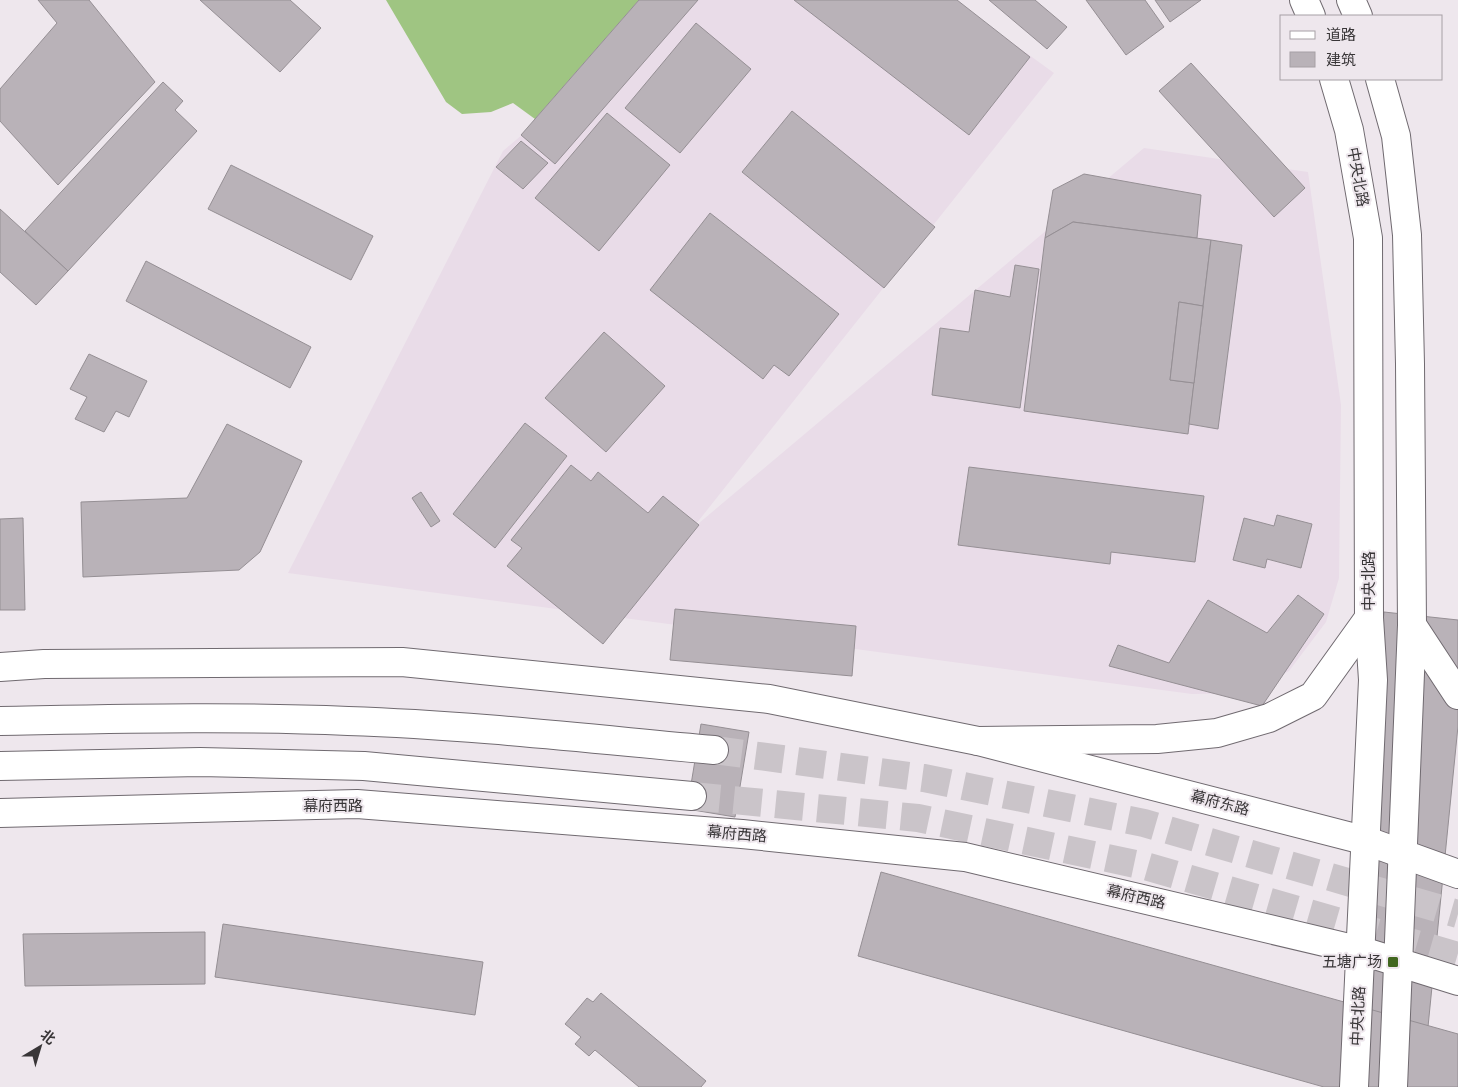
<svg xmlns="http://www.w3.org/2000/svg" width="1458" height="1087" viewBox="0 0 1458 1087" font-family="'Varela Round','Noto Sans SC',sans-serif">
  <rect width="100%" height="100%" fill="#eee7ed"/>
  <polygon fill="#e9dce8" points="636,0 953,0 1054,73 692,529 1144,148 1308,172 1341,405 1339,578 1326,622 1289,671 1247,693 1192,694 288,573 503,151 557,105"/>
  <polygon fill="#9fc582" points="386,0 639,0 535,119 513,103 491,112 462,114 446,102"/>
  <g fill="#b9b2b8" stroke="#958f94">
    <polygon points="38,0 89,0 155,82 58,185 0,121 0,89 57,23"/>
    <polygon points="200,0 290,0 321,28 280,72"/>
    <polygon points="639,0 698,0 555,164 521,135"/>
    <polygon points="794,0 957,0 1030,57 969,135"/>
    <polygon points="989,0 1035,0 1067,27 1047,49"/>
    <polygon points="1086,0 1145,0 1164,27 1126,55"/>
    <polygon points="1155,0 1201,0 1170,22"/>
    <polygon points="696,23 751,69 680,153 625,108"/>
    <polygon points="1191,63 1305,188 1274,217 1159,91"/>
    <polygon points="163,82 183,101 175,110 197,131 68,271 25,231"/>
    <polygon points="792,111 935,227 884,288 742,172"/>
    <polygon points="607,113 670,165 599,251 535,198"/>
    <polygon points="521,141 548,163 523,189 496,167"/>
    <polygon points="231,165 373,236 351,280 208,209"/>
    <polygon points="1084,174 1201,195 1197,238 1073,222 1045,238 1053,190"/>
    <polygon points="0,209 68,271 36,305 0,272"/>
    <polygon points="710,213 839,314 789,376 774,365 763,379 650,290"/>
    <polygon points="1073,222 1211,240 1203,306 1179,302 1170,380 1194,383 1188,434 1024,411 1045,238"/>
    <polygon points="1211,240 1242,245 1218,429 1189,424"/>
    <polygon points="146,261 311,347 290,388 126,301"/>
    <polygon points="1015,265 1039,269 1020,408 932,395 940,328 969,332 975,290 1010,297"/>
    <polygon points="1179,302 1203,306 1194,383 1170,380"/>
    <polygon points="604,332 665,386 606,452 545,398"/>
    <polygon points="89,354 147,381 129,417 116,411 104,432 75,419 87,397 70,389"/>
    <polygon points="525,423 567,456 495,548 453,514"/>
    <polygon points="227,424 302,461 260,552 239,570 83,577 81,502 187,498"/>
    <polygon points="571,465 591,481 598,472 648,513 663,496 699,525 603,644 507,566 522,548 511,540"/>
    <polygon points="969,467 1204,496 1195,562 1111,552 1110,564 958,545"/>
    <polygon points="421,492 440,521 431,527 412,498"/>
    <polygon points="1277,515 1312,524 1301,568 1267,559 1265,568 1233,560 1244,518 1274,526"/>
    <polygon points="23,518 25,610 0,610 0,519"/>
    <polygon points="1298,595 1324,614 1262,706 1109,666 1118,645 1169,663 1208,600 1267,633"/>
    <polygon points="675,609 856,626 852,676 670,660"/>
    <polygon points="1384,612 1458,620 1458,726 1422,1087 1337,1087"/>
    <polygon points="701,724 749,732 735,817 687,809"/>
    <polygon points="881,872 1458,1034 1458,1087 1324,1087 858,956"/>
    <polygon points="223,924 483,962 475,1015 215,977"/>
    <polygon points="205,932 205,984 25,986 23,934"/>
    <polygon points="601,993 706,1081 701,1087 639,1087 595,1050 589,1056 575,1044 581,1037 565,1024 587,998 593,1002"/>
  </g>
  <g fill="none" stroke-linecap="round" stroke-linejoin="round">
    <g stroke="#cac4c9" stroke-width="28" stroke-dasharray="28 14" stroke-linecap="butt">
      <polyline points="714,750 924,778 1144,823 1458,914"/>
      <polyline points="692,796 918,818 1145,866 1458,956"/>
    </g>
    <defs>
      <g id="secondary">
        <polyline points="0,667 44,664 402,662 769,699 978,741 1367,841 1458,874"/>
        <polyline points="0,813 357,804 742,834 965,857 1362,951 1458,981"/>
      </g>
      <g id="primary">
        <polyline points="1304,0 1311,16"/>
        <polyline points="1351,0 1358,16"/>
        <polyline points="1334,79 1349,130 1368,238 1369,618 1373,680 1354,1087"/>
        <polyline points="1380,79 1396,136 1407,235 1410,364 1412,625 1393,1087"/>
        <polyline points="1412,625 1458,695"/>
        <polyline points="978,741 1157,739 1217,733 1269,718 1313,696 1369,618"/>
      </g>
      <g id="trunk">
        <path d="M0,721C116,719 232,716 348,721C470,725 592,739 714,750"/>
        <polyline points="0,766 200,762 364,766 692,796"/>
      </g>
    </defs>
    <use href="#secondary" stroke="#706a70" stroke-width="30"/>
    <use href="#primary" stroke="#706a70" stroke-width="30"/>
    <use href="#trunk" stroke="#706a70" stroke-width="30"/>
    <use href="#secondary" stroke="#fff" stroke-width="28"/>
    <use href="#primary" stroke="#fff" stroke-width="28"/>
    <use href="#trunk" stroke="#fff" stroke-width="28"/>
  </g>
  <rect fill="#41661f" stroke="#eee7ed" stroke-width="2" x="1387" y="956" width="12" height="12" rx="2.5"/>
  <g text-anchor="middle" stroke-width="4" stroke-linejoin="round" paint-order="stroke">
    <g font-size="15" fill="#393638" stroke="#eee7ed">
      <text transform="translate(1358 177) rotate(80)" y="5">中央北路</text>
      <text transform="translate(1369 581) rotate(-90)" y="5">中央北路</text>
      <text transform="translate(1220 803) rotate(14)" y="5">幕府东路</text>
      <text x="333" y="811">幕府西路</text>
      <text transform="translate(737 834) rotate(5)" y="5">幕府西路</text>
      <text transform="translate(1136 897) rotate(13)" y="5">幕府西路</text>
      <text transform="translate(1358 1016) rotate(-87)" y="5">中央北路</text>
    </g>
    <g font-size="15" fill="#393638" stroke="#eee7ed" text-anchor="end">
      <text x="1382" y="967">五塘广场</text>
    </g>
  </g>
  <rect x="1280" y="15" width="162" height="65" fill="#eee7ed" stroke="#a6a0a5"/>
  <rect x="1290" y="31" width="25" height="8" fill="#ffffff" stroke="#a6a0a5"/>
  <text x="1326" y="40" font-size="15" fill="#393638">道路</text>
  <rect x="1290" y="52" width="25" height="15" fill="#b9b2b8" stroke="#a6a0a5"/>
  <text x="1326" y="65" font-size="15" fill="#393638">建筑</text>
  <g transform="translate(40 1047) rotate(38)" stroke="#eee7ed" stroke-width="4" paint-order="stroke">
  <path d="M0-4L9 19L0 12L-9 19Z" fill="#393638"/>
  <text y="-8" font-size="14" font-weight="bold" text-anchor="middle" fill="#393638">北</text>
  </g>
</svg>
